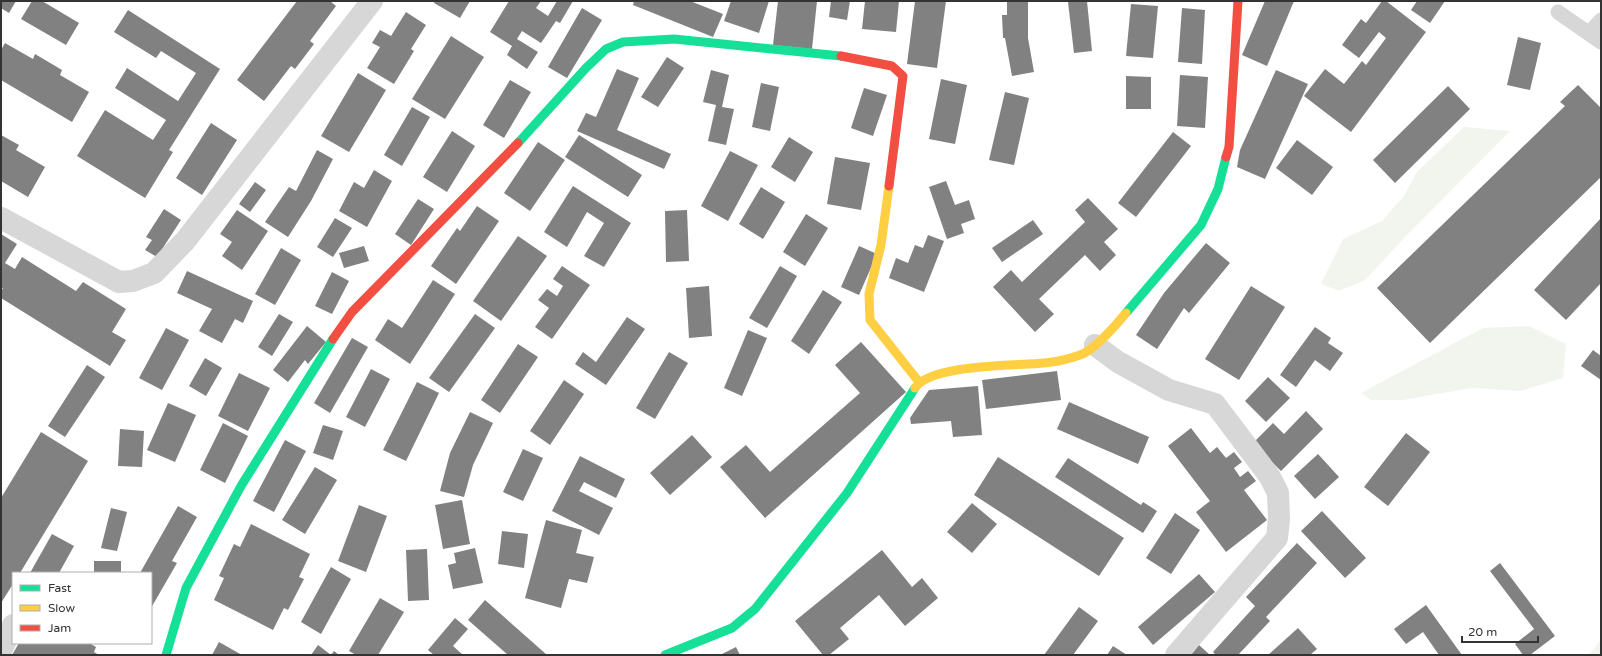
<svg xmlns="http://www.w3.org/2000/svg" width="1602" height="656" viewBox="0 0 1602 656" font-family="'Varela Round',sans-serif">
  <rect width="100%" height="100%" fill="#fff"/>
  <g fill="#f1f5ed">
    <polygon points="1464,127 1510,131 1404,238 1365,280 1339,291 1321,284 1343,239 1382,221 1404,196 1417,172"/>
    <polygon points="1529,326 1566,344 1563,378 1520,391 1471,388 1403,400 1371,400 1361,393 1483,328"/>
    <polygon points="1601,640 1601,655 1589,655 1600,641"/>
  </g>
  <g fill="#818181">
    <polygon points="1,1 16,1 9,13 1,8"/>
    <polygon points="32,1 42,1 79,23 66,45 21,19"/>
    <polygon points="297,1 330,1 336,6 310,41 314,44 295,69 291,66 264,101 237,80"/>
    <polygon points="435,1 470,1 460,18 434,3"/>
    <polygon points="509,1 541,1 536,8 548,16 557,1 573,1 560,23 556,21 541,43 522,31 517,39 538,52 527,69 507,55 512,46 490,32"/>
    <polygon points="634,1 690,1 723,14 713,37 633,5"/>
    <polygon points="731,1 769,1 759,33 724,21"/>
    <polygon points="778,1 817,1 812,49 773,45"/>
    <polygon points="831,1 850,1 847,20 829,17"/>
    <polygon points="865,1 899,1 896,32 862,29"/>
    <polygon points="915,1 946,1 937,68 907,64"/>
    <polygon points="1007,1 1028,1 1028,38 1034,72 1012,76 1005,38 1003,38 1002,15 1007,15"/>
    <polygon points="1087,1 1092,51 1074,53 1068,2"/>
    <polygon points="1265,1 1294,1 1267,66 1242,55"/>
    <polygon points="1382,1 1386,1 1426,32 1351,132 1304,96 1325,69 1344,84 1362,61 1366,65 1386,38 1379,32 1359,58 1342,45 1361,19 1366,23"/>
    <polygon points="1417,1 1445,1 1430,23 1411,10"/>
    <polygon points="1131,4 1158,6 1153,58 1126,56"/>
    <polygon points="582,8 602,20 567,78 548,67"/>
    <polygon points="1182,8 1205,10 1202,64 1178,62"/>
    <polygon points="128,10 220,69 169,150 173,152 145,198 77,156 105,110 153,140 166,120 115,88 127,68 178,101 196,73 161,51 156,58 114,32"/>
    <polygon points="406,12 426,25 411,49 414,51 394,84 367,68 380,47 372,43 380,30 391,36"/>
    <polygon points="451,36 484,57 445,119 412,99"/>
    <polygon points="1518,37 1541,43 1530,90 1507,85"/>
    <polygon points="5,43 33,59 35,54 62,70 60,75 89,92 72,122 1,80 1,50"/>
    <polygon points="667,57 684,68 658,107 641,97"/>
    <polygon points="617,69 639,78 617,130 671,154 664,169 577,131 586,113 596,117"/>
    <polygon points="711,70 729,75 722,107 734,109 726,145 708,141 716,105 703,102"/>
    <polygon points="1276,70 1308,84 1265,179 1237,167 1240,150"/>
    <polygon points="358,73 386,90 349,152 321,136"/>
    <polygon points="1180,75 1208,77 1205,128 1177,126"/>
    <polygon points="1126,76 1151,77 1151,109 1126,109"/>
    <polygon points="941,79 967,85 955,144 929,139"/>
    <polygon points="510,80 531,92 504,138 483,125"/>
    <polygon points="761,83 779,87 770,131 752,127"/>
    <polygon points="1578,85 1601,108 1601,177 1430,343 1377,288 1565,106 1560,102"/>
    <polygon points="1448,86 1470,109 1395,183 1373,160"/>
    <polygon points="864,88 887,95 873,136 851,128"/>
    <polygon points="1005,92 1029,98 1014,165 989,160"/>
    <polygon points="412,107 430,117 402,166 384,155"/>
    <polygon points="211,123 237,140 202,195 176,178"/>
    <polygon points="452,131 475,146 447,192 423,177"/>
    <polygon points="1173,132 1191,146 1136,217 1118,203"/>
    <polygon points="1,135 19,145 16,150 45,167 28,197 1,181"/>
    <polygon points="579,135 642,175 628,197 565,157"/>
    <polygon points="789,137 813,152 795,182 771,167"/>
    <polygon points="1297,140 1333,167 1312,195 1276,168"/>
    <polygon points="538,142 565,160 530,211 504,193"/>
    <polygon points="317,150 333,159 311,201 288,237 265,222 289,187 296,191"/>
    <polygon points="730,151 758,165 728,221 701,206"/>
    <polygon points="835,157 870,163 861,210 827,204"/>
    <polygon points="374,170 392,181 367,227 339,211 354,182 364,188"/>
    <polygon points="946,181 955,205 969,200 975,219 961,224 964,233 947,239 929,187"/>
    <polygon points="255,182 266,190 250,212 239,204"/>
    <polygon points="573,186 631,223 604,267 584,256 604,223 587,212 567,247 544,232"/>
    <polygon points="761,187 785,202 763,239 739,224"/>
    <polygon points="1088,198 1118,229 1104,242 1116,255 1100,271 1085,255 1039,299 1054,314 1035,332 993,287 1011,270 1022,282 1085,222 1075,210"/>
    <polygon points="418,199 434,209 411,245 395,234"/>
    <polygon points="477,206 499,221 456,284 431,266 457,228 460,231"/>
    <polygon points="164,209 181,220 157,257 145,250 152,240 146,237"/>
    <polygon points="237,210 268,231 242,270 222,256 232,242 220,234"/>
    <polygon points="687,210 689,261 666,262 665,211"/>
    <polygon points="806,214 828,228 805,266 783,252"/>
    <polygon points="335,218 352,228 333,257 317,247"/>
    <polygon points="1601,218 1601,283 1566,320 1534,290"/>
    <polygon points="1033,220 1043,234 1002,262 992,248"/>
    <polygon points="1,234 17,244 5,263 15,269 22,257 76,291 83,282 126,309 112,332 126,340 110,366 1,298 1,291 3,288 1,288"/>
    <polygon points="928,235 944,241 924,292 889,278 896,258 908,263 915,245 923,248"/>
    <polygon points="518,236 547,256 501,321 473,301"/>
    <polygon points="1206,243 1230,263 1189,313 1184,308 1157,349 1136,335 1164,293"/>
    <polygon points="364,246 369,261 344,268 339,253"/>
    <polygon points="859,246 877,254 859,295 841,287"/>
    <polygon points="281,248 301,260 275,305 255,294"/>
    <polygon points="562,266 590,285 552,339 535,327 549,308 538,300 547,289 557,296 563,286 553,279"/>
    <polygon points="780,266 797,276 767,328 749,318"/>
    <polygon points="187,271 253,301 243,323 235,319 222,343 199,331 212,309 177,293"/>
    <polygon points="332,272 349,281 332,314 315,306"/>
    <polygon points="433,280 455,294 410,364 375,340 388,319 402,328"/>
    <polygon points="709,286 712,336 689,338 686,288"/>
    <polygon points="1251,286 1285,307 1239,380 1205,359"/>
    <polygon points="823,290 842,302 809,354 791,341"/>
    <polygon points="279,314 293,322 272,356 258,347"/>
    <polygon points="475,314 495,328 449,392 429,378"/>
    <polygon points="627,317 645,329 606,385 575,364 583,352 596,362"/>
    <polygon points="307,326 326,342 308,364 305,360 288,382 273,370"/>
    <polygon points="1315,327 1331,338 1328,343 1343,353 1330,371 1315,360 1296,387 1280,375"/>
    <polygon points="166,328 189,340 162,390 139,378"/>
    <polygon points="748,330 767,338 742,396 724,388"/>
    <polygon points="352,338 368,347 330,413 314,403"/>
    <polygon points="861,342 906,392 765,518 720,467 746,445 770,472 860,393 835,365"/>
    <polygon points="518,344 538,357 500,413 481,400"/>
    <polygon points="1593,350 1601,356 1601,380 1581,366"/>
    <polygon points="669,352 688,363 655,419 636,408"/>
    <polygon points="205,358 222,368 206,396 189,386"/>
    <polygon points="87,365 105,377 65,437 48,426"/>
    <polygon points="371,369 390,379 365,427 346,417"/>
    <polygon points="1057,371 1061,400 986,409 982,380"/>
    <polygon points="239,373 270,388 248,431 218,416"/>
    <polygon points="1268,377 1290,398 1266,422 1245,401"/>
    <polygon points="564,380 584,394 550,445 530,431"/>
    <polygon points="417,382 439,393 406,461 383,450"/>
    <polygon points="978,386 982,435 953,437 951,421 911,424 910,418 929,390"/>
    <polygon points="1069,402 1149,437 1138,464 1057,429"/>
    <polygon points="168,403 196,415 175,462 147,450"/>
    <polygon points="1306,411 1323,429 1281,471 1253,443 1273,423 1284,434"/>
    <polygon points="470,412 493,423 473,465 464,497 440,491 450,453"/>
    <polygon points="223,423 248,436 225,483 200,470"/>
    <polygon points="323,425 343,431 333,460 313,453"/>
    <polygon points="1191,428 1210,453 1217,447 1226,458 1234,452 1242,462 1234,468 1240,477 1248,471 1256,481 1244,490 1267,520 1226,552 1196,512 1210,501 1168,446"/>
    <polygon points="120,429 144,431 142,467 118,466"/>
    <polygon points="41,432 88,461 20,573 13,573 13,584 1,603 1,498"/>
    <polygon points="1406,433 1430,452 1388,506 1364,487"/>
    <polygon points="692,435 712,457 670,495 650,473"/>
    <polygon points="285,440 306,451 274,512 253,501"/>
    <polygon points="523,449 543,458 523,501 503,492"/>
    <polygon points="1318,454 1339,477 1315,499 1294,476"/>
    <polygon points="580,456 625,479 616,498 584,482 579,491 613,508 599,535 552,511"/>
    <polygon points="998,457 1124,538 1099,576 974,495"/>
    <polygon points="1068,458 1141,505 1143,502 1157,511 1143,533 1055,477"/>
    <polygon points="315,467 337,480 305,534 282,520"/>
    <polygon points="462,500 470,544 443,549 435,505"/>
    <polygon points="972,503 997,524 972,553 947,532"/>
    <polygon points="359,505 387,516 366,572 338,561"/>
    <polygon points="178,506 197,517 172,561 177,563 151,608 151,573 140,573"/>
    <polygon points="111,508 127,512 117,551 101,548"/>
    <polygon points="1322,511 1366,558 1345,578 1301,531"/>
    <polygon points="1175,513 1200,530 1171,574 1146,558"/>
    <polygon points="546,520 582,530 576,553 594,557 587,583 569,579 561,608 525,598"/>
    <polygon points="251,524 310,554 299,577 304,579 288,610 284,608 273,630 214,600 224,578 219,576 234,544 240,547"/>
    <polygon points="502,531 528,534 524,568 498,564"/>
    <polygon points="52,534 74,546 59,573 30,573"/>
    <polygon points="1297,543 1317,563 1266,617 1270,621 1238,655 1216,655 1213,652 1255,606 1246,597"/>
    <polygon points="475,548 483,583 453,589 448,565 456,563 454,553"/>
    <polygon points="427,549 429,600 408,601 406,550"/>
    <polygon points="882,550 912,587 922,578 938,598 905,626 879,595 840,628 849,639 829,655 823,655 795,621"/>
    <rect x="94" y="561" width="27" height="12"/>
    <polygon points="1500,563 1555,636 1530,655 1523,655 1515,644 1534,629 1490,571"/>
    <polygon points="331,567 351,579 321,634 301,622"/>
    <polygon points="1199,574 1215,592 1153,645 1138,627"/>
    <polygon points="380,598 404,612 378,655 356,655 349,651"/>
    <polygon points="485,600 547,655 508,655 468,620"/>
    <polygon points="1426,605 1462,655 1439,655 1423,632 1406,644 1394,629"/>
    <polygon points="1079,607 1098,621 1073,655 1044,655"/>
    <polygon points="455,618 468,629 453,646 463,655 434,655 428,650"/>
    <polygon points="1298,628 1317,649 1310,655 1268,655"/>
    <polygon points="219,642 242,655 212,655"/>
    <polygon points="19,643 89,643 96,647 94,652 99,655 12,655"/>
    <polygon points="318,645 331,655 334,651 339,655 311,655"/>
    <polygon points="1199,645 1210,655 1191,655"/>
    <polygon points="1113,646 1127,655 1107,655"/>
    <polygon points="736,647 740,655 720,655"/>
  </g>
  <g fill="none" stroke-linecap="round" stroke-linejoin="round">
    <g stroke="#d7d7d7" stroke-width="15">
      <polyline points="1558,12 1601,42"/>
      <polyline points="1589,33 1601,20"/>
    </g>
    <g stroke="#d7d7d7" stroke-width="22">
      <polyline points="1,218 119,282 133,281 154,273 185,241 372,1"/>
      <polyline points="1095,345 1118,362 1169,390 1215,404 1270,477 1278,493 1279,519 1277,538 1176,655"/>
      <polyline points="1,651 13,625"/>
    </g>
    <g stroke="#16e098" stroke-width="9">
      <polyline points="518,143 586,68 606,49 623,42 674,39 841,56"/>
      <polyline points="1126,313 1201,225 1218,189 1226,157"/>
      <polyline points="166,655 186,588 241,486 333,339"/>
      <polyline points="665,655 732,628 755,609 847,493 915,388"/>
    </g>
    <g stroke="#ffcf43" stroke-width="9">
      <polyline points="889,186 881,245 869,294 870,320 919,382"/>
      <path d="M915,388C931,364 1016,366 1044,363C1055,362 1069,359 1080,355C1095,350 1116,325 1126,313"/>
    </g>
    <g stroke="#f24e42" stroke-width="9">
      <polyline points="841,56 892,66 903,76 889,186"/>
      <polyline points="1226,157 1229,147 1238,1"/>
      <polyline points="333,339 352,312 518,143"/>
    </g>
  </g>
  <rect width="1602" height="656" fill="none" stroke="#333333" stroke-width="4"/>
  <rect x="12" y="572" width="140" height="72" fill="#ffffff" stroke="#adadad"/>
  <rect x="20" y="585" width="20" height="6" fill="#16e098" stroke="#adadad"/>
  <text x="48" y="592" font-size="12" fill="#333333">Fast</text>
  <rect x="20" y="605" width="20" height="6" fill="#ffcf43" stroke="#adadad"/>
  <text x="48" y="612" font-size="12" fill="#333333">Slow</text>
  <rect x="20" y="625" width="20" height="6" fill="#f24e42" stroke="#adadad"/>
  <text x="48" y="632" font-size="12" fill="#333333">Jam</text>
  <path d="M1462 636v6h76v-6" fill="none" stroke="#333333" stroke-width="2"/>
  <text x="1468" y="636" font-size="12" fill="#333333" stroke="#ffffff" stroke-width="3" paint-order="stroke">20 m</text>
</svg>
